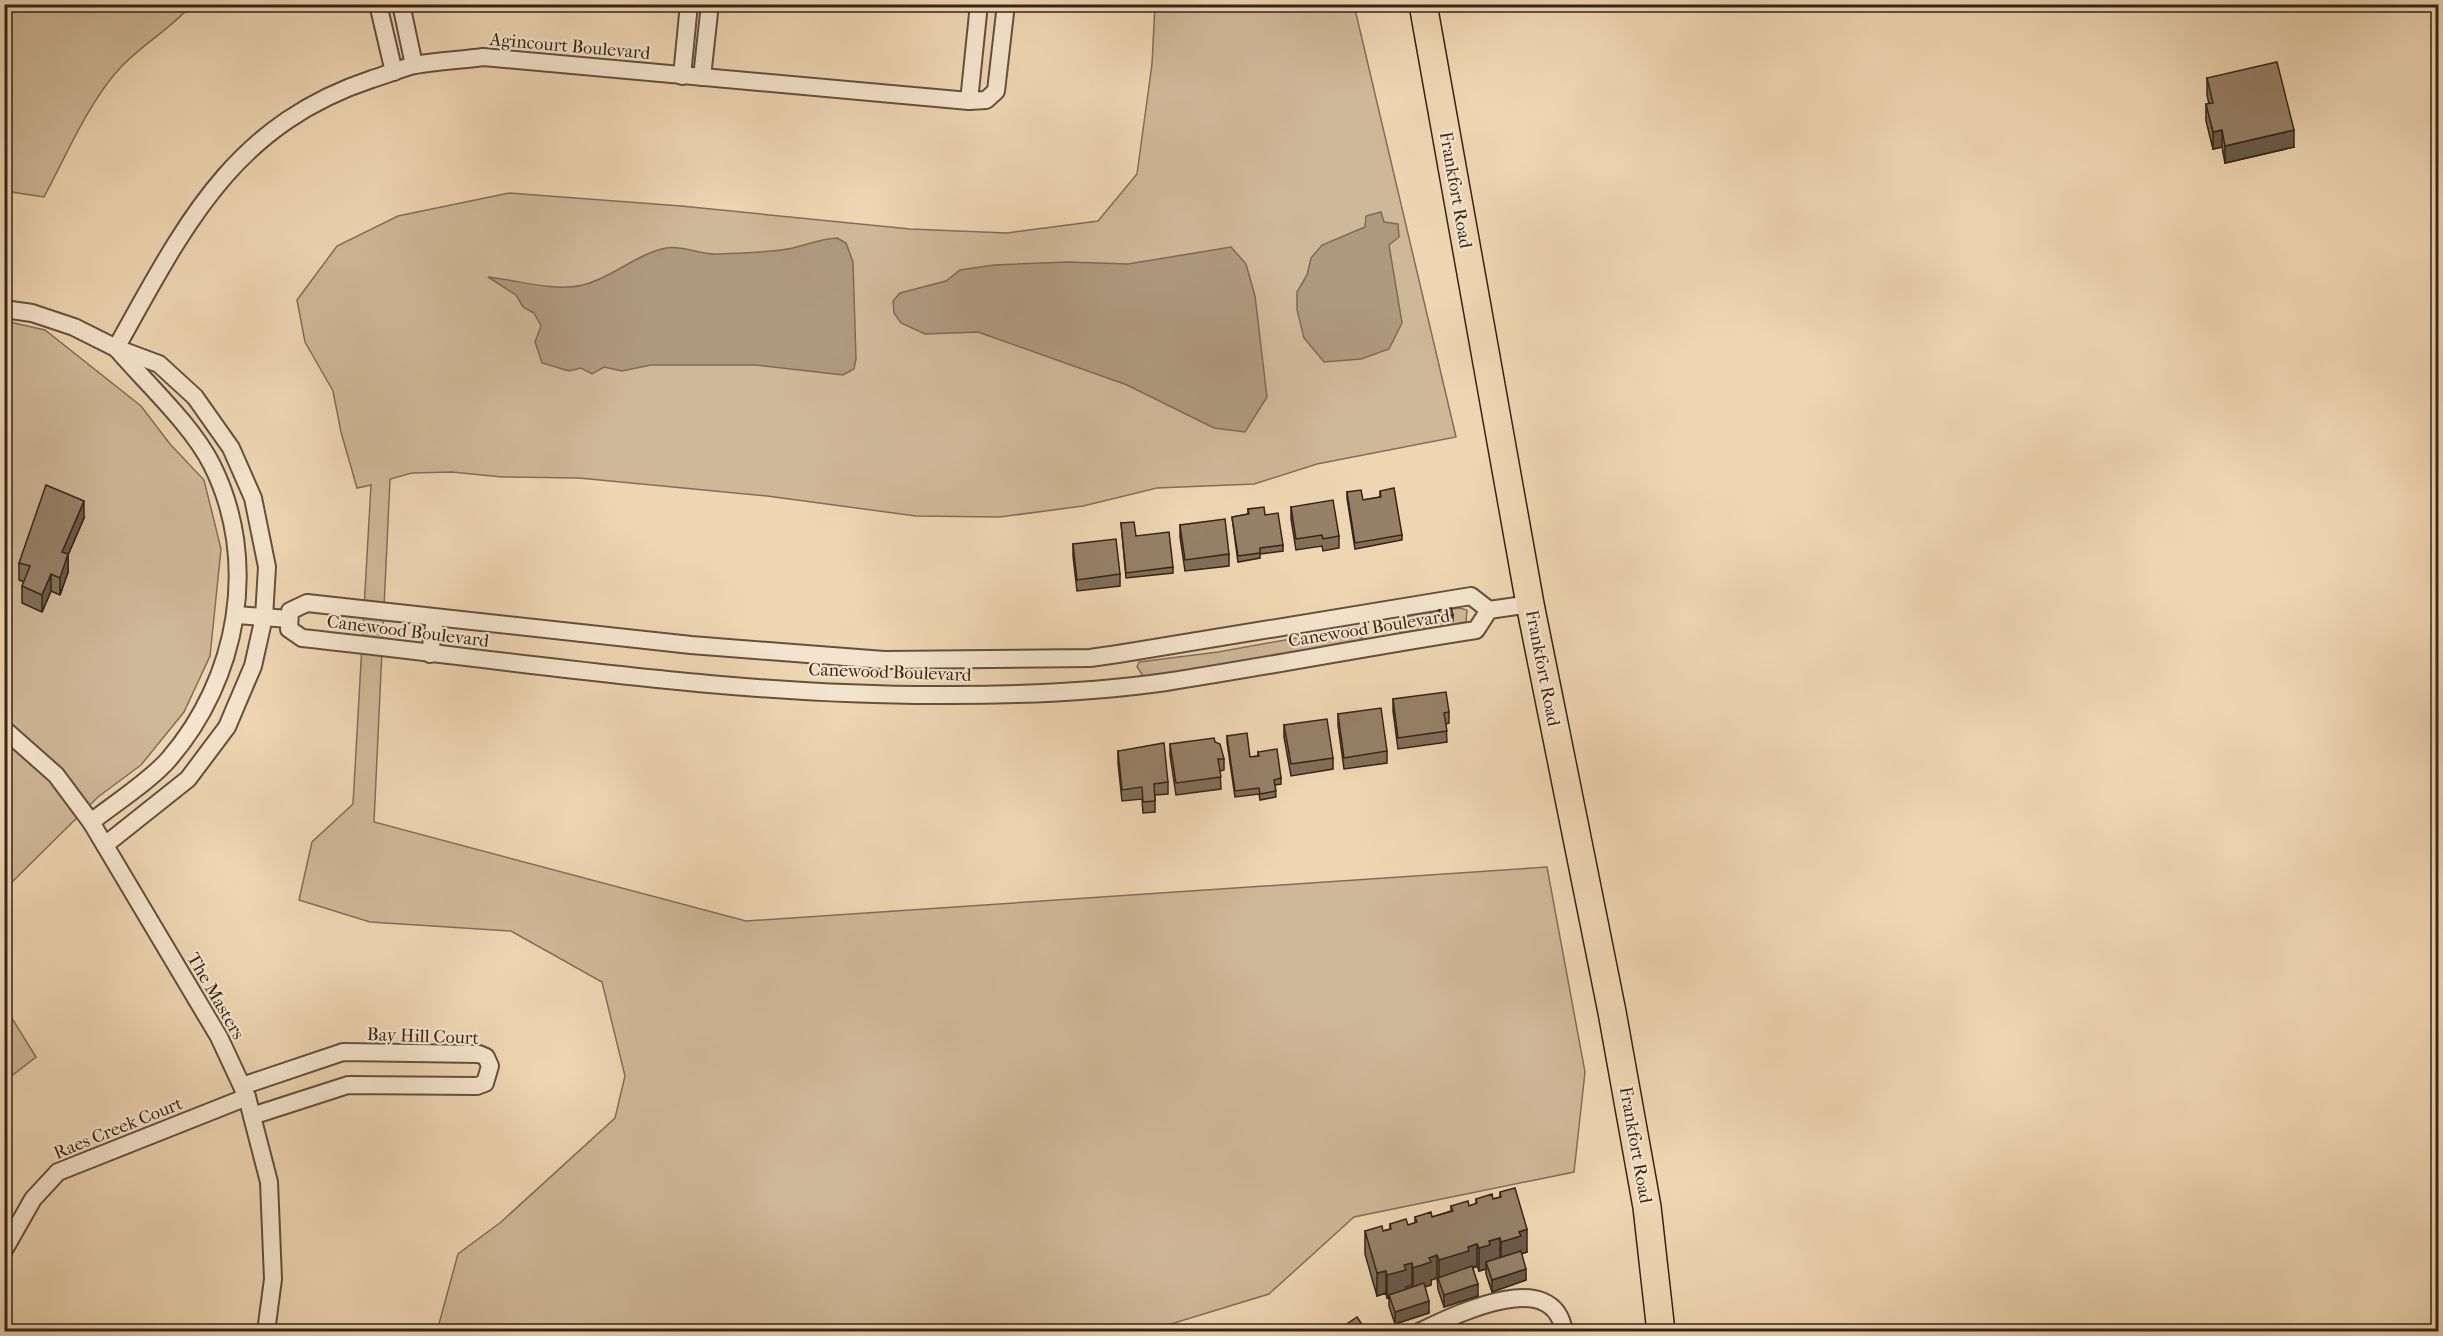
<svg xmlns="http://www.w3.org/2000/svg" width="2443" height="1336" viewBox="0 0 2443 1336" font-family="'IM FELL French Canon',serif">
  <rect width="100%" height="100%" fill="#eed6b2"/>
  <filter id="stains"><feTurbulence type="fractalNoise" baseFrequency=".00333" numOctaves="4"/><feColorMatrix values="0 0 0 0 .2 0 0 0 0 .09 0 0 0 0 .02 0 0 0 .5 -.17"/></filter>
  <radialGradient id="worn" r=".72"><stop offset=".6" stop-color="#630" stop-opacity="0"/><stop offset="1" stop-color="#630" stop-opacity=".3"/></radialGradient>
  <g fill="#cfb898" stroke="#826e58" stroke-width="1.5">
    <path d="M5,4L191,5C171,29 144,43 122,66C90,99 66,156 44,197L5,191Z"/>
    <polygon points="1155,5 1354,5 1456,437 1317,464 1254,484 1157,488 1083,506 1000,517 916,516 767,496 579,478 502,477 452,472 412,473 390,479 374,822 746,921 1547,867 1585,1072 1574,1172 1354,1217 1269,1294 1148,1331 437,1331 458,1254 501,1222 615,1118 625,1076 602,982 511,931 370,922 299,900 312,842 353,804 371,485 357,488 341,432 333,391 305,342 297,300 337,246 398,216 509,193 681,206 910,229 1007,233 1098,221 1137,174 1152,64"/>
    <polygon points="5,321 45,330 141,406 170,444 204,480 221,549 210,656 184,712 141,765 98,797 5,889"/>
    <polygon points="1459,608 1467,610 1466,622 1405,634 1397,630 1396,622 1401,618"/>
    <polygon points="1357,627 1363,637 1359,641 1334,647 1151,676 1143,676 1137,667 1139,662 1218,652"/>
    <polygon points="5,1007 36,1057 5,1081 4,1081"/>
  </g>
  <g fill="#af997e" stroke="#7f6a55" stroke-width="1.5">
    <polygon points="1381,212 1384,222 1398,224 1399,237 1389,245 1402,323 1389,349 1361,359 1324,362 1304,338 1297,310 1297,292 1307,275 1311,258 1322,245 1365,227 1366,216"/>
    <path d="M837,238L846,243L853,262L856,359L854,369L843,375L755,365H651L622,371L604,367L592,374L581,368L569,371L542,363L535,342L541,326L534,313L523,307L516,295L488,277C517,280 555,292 583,285C612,278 636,254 666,248C681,245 699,254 715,254C740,253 769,253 793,248C808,244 821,239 837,238Z"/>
    <polygon points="1231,247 1246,264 1255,296 1267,397 1245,432 1214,428 1127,385 978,332 925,334 901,323 894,313 893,301 900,293 946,281 960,270 994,265 1068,262 1128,264"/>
  </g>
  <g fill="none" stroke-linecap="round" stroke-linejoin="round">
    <defs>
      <g id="minor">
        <polyline points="378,4 394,72"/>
        <polyline points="401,4 414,65"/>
        <polyline points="979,4 969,101 986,100 996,91 1006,4"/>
        <polyline points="682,76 689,4"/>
        <polyline points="702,77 710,4"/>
        <polyline points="4,309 32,313 74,327 116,348 159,364 195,397 231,448 253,498 267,567 264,617 253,666 227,727 188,779 105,845"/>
        <path d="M116,348C184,227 231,126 372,79C386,75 401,68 415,65C438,61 461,60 483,57L969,101"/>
        <path d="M1489,610L1476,630C1372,646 1269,666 1166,682C1096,692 1023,695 952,695C735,697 518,661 302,638L289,629L290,611L307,603L691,645L884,660L1090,658L1118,654L1471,596L1489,610L1530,604"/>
        <polyline points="237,615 288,619"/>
        <polyline points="430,654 435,618"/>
        <polyline points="4,729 56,775 91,822 219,1037 247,1097 269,1182 273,1279 266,1332"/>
        <path d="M91,822C114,804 151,780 169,759C238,679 260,561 212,465C192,425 146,383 117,349"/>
        <polyline points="242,1086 343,1052 479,1054 486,1057 490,1066 485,1083 477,1086 348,1085 252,1116"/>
        <polyline points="4,1250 33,1199 58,1172 247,1097"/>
        <path d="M1419,1332C1455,1315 1554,1265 1564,1332"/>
      </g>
      <polyline id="primary" points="1423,4 1530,604 1612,1012 1647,1207 1661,1332"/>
    </defs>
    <use href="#minor" stroke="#64503e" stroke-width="20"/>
    <use href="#primary" stroke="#362418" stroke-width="30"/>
    <use href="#minor" stroke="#f4e4cd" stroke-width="16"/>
    <use href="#primary" stroke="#eed6b2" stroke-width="27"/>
  </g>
  <g fill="#816f59" stroke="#362418" stroke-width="1.5" fill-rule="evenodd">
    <polygon points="2207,78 2294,147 2225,163 2222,147 2213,149 2206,121 2206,104 2209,104 2207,95"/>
    <polygon points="1380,491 1402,535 1402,540 1355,549 1347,498 1347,492 1363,500 1380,497"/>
    <polygon points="1291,507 1339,536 1339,548 1323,551 1322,546 1296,550 1291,519"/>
    <polygon points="1248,509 1265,515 1283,545 1283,551 1260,554 1260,558 1238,562 1232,517 1248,514"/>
    <polygon points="84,518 68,555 68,572 60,595 51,591 42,612 22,603 22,586 24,582 19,580 19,563"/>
    <polygon points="1121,523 1173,567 1173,573 1126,578"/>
    <polygon points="1180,525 1229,554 1229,566 1185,571 1180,537"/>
    <polygon points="1073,544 1120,574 1120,586 1077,591 1073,556"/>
    <polygon points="1439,610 1453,615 1453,621 1440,623"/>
    <polygon points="1393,699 1449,712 1449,723 1446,724 1447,742 1398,749 1393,711"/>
    <polygon points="1338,714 1387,751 1387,763 1344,769 1338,725"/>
    <polygon points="1284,725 1333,758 1333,769 1291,776 1284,737"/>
    <polygon points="1227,736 1250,757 1258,756 1258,752 1281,778 1281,784 1275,785 1276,797 1260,800 1259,794 1235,797 1227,742"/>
    <polygon points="1215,742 1224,759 1224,770 1220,771 1221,789 1176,795 1170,755 1170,744"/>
    <polygon points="1118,751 1168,782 1168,794 1155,795 1155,812 1143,813 1142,799 1122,801 1118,763"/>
    <path d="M1500,1192L1527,1252L1521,1254L1526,1280L1492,1292L1486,1274V1269L1479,1271L1477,1266L1473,1268L1478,1296L1444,1307L1438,1289L1437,1278L1431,1280V1285L1425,1287L1429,1313L1395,1324L1389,1306V1297L1387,1298L1386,1293L1377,1296L1365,1254V1231H1383L1390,1229V1224L1408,1225L1415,1223V1217H1432L1451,1211V1206H1469L1476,1204V1199H1493L1500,1197ZM1412,1285L1413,1287L1406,1289V1287Z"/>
  </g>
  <g fill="#695a49" stroke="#362418" stroke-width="1.5">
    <polygon points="2222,130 2222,147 2213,149 2213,132"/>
    <polygon points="2294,130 2294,147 2225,163 2225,146"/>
    <polygon points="84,501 84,518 68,555 68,572 60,595 60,578 62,552"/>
    <polygon points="51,574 51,591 42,612 42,595"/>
    <polygon points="1527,1229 1527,1252 1521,1254 1501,1265 1501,1242 1519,1232"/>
    <polygon points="1500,1238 1500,1260 1486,1262 1486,1269 1479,1271 1479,1248 1489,1241"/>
    <polygon points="1477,1244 1477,1266 1439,1280 1439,1260 1468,1247"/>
    <polygon points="1437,1255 1437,1278 1431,1280 1431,1285 1413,1290 1413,1268 1429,1258"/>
    <polygon points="1412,1263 1412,1285 1406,1287 1406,1292 1389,1295 1389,1297 1387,1298 1387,1275 1404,1265"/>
    <polygon points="1526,1269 1526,1280 1492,1292 1492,1280"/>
    <polygon points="1386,1271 1386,1293 1377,1296 1377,1273"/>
    <polygon points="1478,1284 1478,1296 1444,1307 1444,1295"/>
    <polygon points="1429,1301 1429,1313 1395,1324 1395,1312"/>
  </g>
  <g fill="#968168" stroke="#362418" stroke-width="1.5">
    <polygon points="2277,62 2294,130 2225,146 2222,130 2213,132 2206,104 2213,103 2207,78"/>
    <polygon points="46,485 84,501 62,552 68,554 60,578 51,574 42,595 22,586 30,566 19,563"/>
    <polygon points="1394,488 1402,535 1355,543 1347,492 1361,490 1363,500 1381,497 1380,491"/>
    <polygon points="1333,500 1339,536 1323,539 1322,535 1296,539 1291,507"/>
    <polygon points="1264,507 1265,515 1278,513 1283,545 1260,548 1260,553 1238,556 1232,517 1249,514 1248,509"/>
    <polygon points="1225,519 1229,554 1185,560 1180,525"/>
    <polygon points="1134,522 1136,536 1169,532 1173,567 1126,573 1121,523"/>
    <polygon points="1116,539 1120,574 1077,580 1073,544"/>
    <polygon points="1451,608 1453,615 1440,617 1439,610"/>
    <polygon points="1446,692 1449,712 1444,713 1447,731 1398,738 1393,699"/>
    <polygon points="1381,708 1387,751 1344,758 1338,714"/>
    <polygon points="1327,719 1333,758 1291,764 1284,725"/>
    <polygon points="1247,733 1250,757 1259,756 1258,752 1277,749 1281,778 1274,780 1276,791 1260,794 1259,788 1235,791 1227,736"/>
    <polygon points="1214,738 1215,742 1220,744 1224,759 1218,759 1221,777 1176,783 1170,744"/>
    <polygon points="1164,743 1168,782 1154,784 1155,801 1143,802 1142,787 1122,790 1118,751"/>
    <polygon points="1515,1188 1527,1229 1519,1232 1521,1236 1501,1242 1500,1238 1489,1241 1490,1245 1479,1248 1477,1244 1468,1247 1469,1251 1439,1260 1437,1255 1429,1258 1431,1262 1413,1268 1412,1263 1404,1265 1406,1270 1387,1275 1386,1271 1377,1273 1365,1231 1382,1226 1383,1231 1391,1229 1390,1224 1406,1219 1408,1225 1417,1222 1415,1217 1431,1212 1432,1217 1453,1211 1451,1206 1468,1201 1469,1206 1477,1203 1476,1199 1492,1194 1493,1199 1501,1197 1500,1192"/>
    <polygon points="1521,1251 1526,1269 1492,1280 1486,1262"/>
    <polygon points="1472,1266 1478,1284 1444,1295 1438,1278"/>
    <polygon points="1424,1283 1429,1301 1395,1312 1389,1295"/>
    <polygon points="1357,1317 1367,1332 1335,1332"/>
  </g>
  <g text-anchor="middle" stroke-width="4.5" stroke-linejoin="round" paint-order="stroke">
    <g font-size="18" fill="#362418" stroke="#f4e4cd">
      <text transform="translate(570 46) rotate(5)" y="6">Agincourt Boulevard</text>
      <text transform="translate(1456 190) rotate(80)" y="6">Frankfort Road</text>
      <text transform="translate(1369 628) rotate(-9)" y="6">Canewood Boulevard</text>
      <text transform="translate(408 631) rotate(7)" y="6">Canewood Boulevard</text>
      <text transform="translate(1543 668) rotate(79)" y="6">Frankfort Road</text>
      <text transform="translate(890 672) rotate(2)" y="6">Canewood Boulevard</text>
      <text transform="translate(216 996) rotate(60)" y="6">The Masters</text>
      <text transform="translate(423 1036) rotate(2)" y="6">Bay Hill Court</text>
      <text transform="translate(118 1128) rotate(-22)" y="6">Raes Creek Court</text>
      <text transform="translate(1636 1145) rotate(80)" y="6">Frankfort Road</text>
    </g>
  </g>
  <rect width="2443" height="1336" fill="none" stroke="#eed6b2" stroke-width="24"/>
  <rect x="6" y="6" width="2431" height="1324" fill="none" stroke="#362418" stroke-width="3"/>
  <rect x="12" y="12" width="2419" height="1312" fill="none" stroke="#362418" stroke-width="1.5"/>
  <rect width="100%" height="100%" filter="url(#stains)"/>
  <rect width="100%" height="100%" fill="url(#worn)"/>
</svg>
